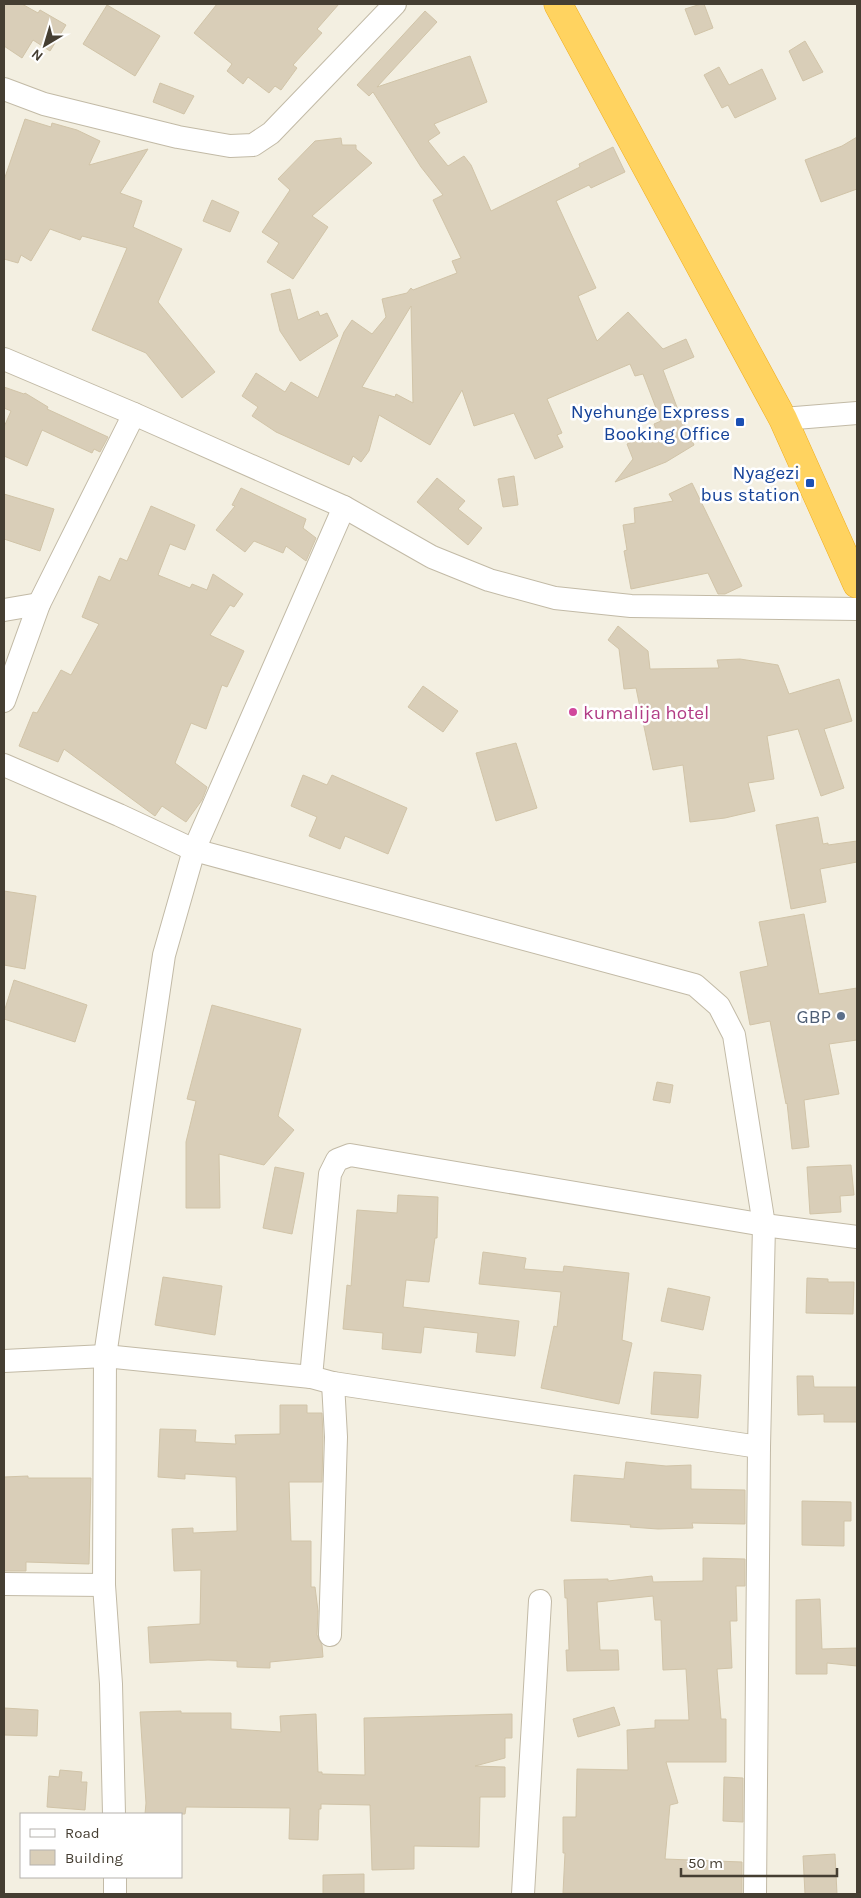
<svg xmlns="http://www.w3.org/2000/svg" width="861" height="1898" viewBox="0 0 861 1898" font-family="Karla,sans-serif">
  <rect width="100%" height="100%" fill="#f3efe1"/>
  <g fill="#d9ceb8" stroke="#d1c4a8" fill-rule="evenodd">
    <polygon points="4,4 22,4 38,13 40,10 66,25 50,51 33,40 22,58 4,46"/>
    <polygon points="217,4 339,4 317,29 322,33 293,65 297,68 281,90 275,86 269,93 248,77 243,84 227,71 232,64 194,33"/>
    <polygon points="701,4 704,4 713,28 695,35 685,9"/>
    <polygon points="107,5 160,36 135,76 83,44"/>
    <path d="M425,11L437,22L377,87L470,56L487,102L434,124L440,133L428,141L448,166L464,156L471,165L491,211L580,167L579,164L613,147L625,172L591,188L589,185L556,201L596,288L578,296L597,341L628,312L663,349L686,339L694,357L663,370L678,410L694,445L666,462L615,482L633,459L627,444L657,432L654,424L661,421L643,374L635,376L630,364L547,399L562,433L557,435L563,447L535,459L514,413L474,426L462,390L430,445L379,415L369,451L361,462L353,456L349,465L276,432L252,416L258,407L242,396L256,373L285,392L291,382L318,398L344,332L352,320L372,334L386,317L382,299L407,293L411,288L413,290L457,273L452,261L461,258L433,200L443,195L421,167L373,92L369,96L357,85ZM411,306L413,403L396,394L395,397L362,387Z"/>
    <polygon points="805,41 823,72 803,81 789,51"/>
    <polygon points="719,67 729,85 762,69 776,99 735,118 728,105 722,108 704,75"/>
    <polygon points="160,83 194,96 184,114 153,102"/>
    <polygon points="25,119 51,127 52,123 77,130 100,141 89,165 148,149 120,193 142,201 133,227 182,249 158,302 215,372 182,398 146,353 92,330 127,248 82,236 80,240 50,229 31,261 21,255 18,263 4,259 4,180"/>
    <polygon points="857,137 857,189 821,202 805,160 842,146"/>
    <polygon points="341,138 342,145 356,145 356,149 372,163 312,216 328,227 293,279 267,262 279,243 262,232 290,190 278,179 315,141"/>
    <polygon points="212,200 239,212 230,232 203,221"/>
    <polygon points="290,289 298,320 318,311 320,316 327,313 338,336 300,361 280,331 271,294"/>
    <polygon points="4,387 24,394 25,393 48,407 47,409 108,437 100,452 94,449 92,453 42,430 27,466 4,456 4,427 11,411 4,408"/>
    <polygon points="514,476 518,505 503,507 498,479"/>
    <polygon points="437,478 465,501 458,509 482,528 468,545 417,502"/>
    <polygon points="692,483 742,586 725,594 718,594 708,573 631,589 624,551 627,550 623,525 635,523 634,508 673,501 669,494"/>
    <polygon points="241,488 306,519 303,528 316,538 306,561 286,546 283,553 254,541 245,552 216,530 235,506 232,505"/>
    <polygon points="4,494 54,509 40,551 4,539"/>
    <polygon points="151,506 195,525 185,550 170,544 158,575 190,588 192,584 207,590 213,574 243,594 234,607 230,605 210,635 244,651 227,687 222,685 206,729 191,723 175,763 207,787 202,800 186,822 162,806 155,816 64,749 58,762 19,746 33,712 37,713 61,670 71,675 99,624 82,617 99,576 110,581 120,558 127,561"/>
    <polygon points="618,626 648,651 650,669 719,668 717,660 740,659 778,665 789,694 839,679 852,721 824,729 844,788 821,796 798,729 767,736 774,779 748,783 755,811 725,818 690,822 683,765 653,770 636,688 624,689 619,649 608,640"/>
    <polygon points="423,686 458,711 443,732 408,707"/>
    <polygon points="516,743 537,808 496,821 476,753"/>
    <polygon points="303,775 327,785 332,775 407,808 388,854 345,836 340,849 309,836 317,817 291,806"/>
    <polygon points="818,817 823,844 828,843 828,845 857,841 857,862 820,869 826,902 791,909 776,825"/>
    <polygon points="4,891 36,896 25,969 4,965"/>
    <polygon points="804,914 819,994 857,988 857,1040 829,1044 839,1094 804,1100 809,1147 792,1149 787,1103 786,1104 770,1021 750,1025 740,972 768,966 759,922"/>
    <polygon points="14,980 87,1005 75,1042 4,1019 4,1012"/>
    <polygon points="212,1005 301,1029 278,1116 294,1130 264,1165 219,1154 220,1208 186,1208 186,1142 196,1101 187,1099"/>
    <polygon points="657,1082 673,1085 670,1103 653,1100"/>
    <polygon points="851,1165 854,1195 840,1196 841,1212 810,1214 807,1167"/>
    <polygon points="275,1167 304,1173 292,1234 263,1228"/>
    <polygon points="398,1195 438,1197 437,1238 435,1238 429,1282 406,1280 403,1307 519,1321 515,1356 476,1352 478,1333 424,1327 421,1353 382,1349 383,1333 343,1329 347,1285 351,1286 357,1210 397,1213"/>
    <polygon points="483,1252 526,1258 524,1269 563,1272 564,1266 629,1273 622,1340 632,1343 619,1404 541,1388 554,1326 557,1327 561,1292 479,1284"/>
    <polygon points="163,1277 222,1286 215,1335 155,1325"/>
    <polygon points="807,1278 828,1279 828,1282 854,1282 853,1314 806,1313"/>
    <polygon points="668,1288 710,1297 703,1330 661,1321"/>
    <polygon points="654,1372 701,1375 698,1418 651,1414"/>
    <polygon points="797,1376 813,1376 814,1387 857,1387 857,1422 824,1422 824,1414 798,1415"/>
    <polygon points="280,1405 307,1405 307,1413 322,1413 323,1437 322,1482 289,1482 291,1541 311,1541 311,1587 315,1587 318,1611 317,1635 322,1645 323,1657 270,1662 270,1668 237,1667 237,1661 208,1660 150,1663 148,1627 200,1624 201,1570 174,1571 172,1529 193,1528 193,1533 237,1531 236,1477 185,1474 185,1479 158,1477 160,1429 196,1430 195,1442 236,1444 235,1435 280,1434"/>
    <polygon points="626,1462 666,1466 691,1465 691,1489 745,1490 745,1524 692,1523 693,1528 658,1529 630,1527 631,1525 571,1521 574,1475 624,1479"/>
    <polygon points="28,1476 28,1478 91,1478 89,1564 26,1562 26,1571 4,1571 4,1477"/>
    <polygon points="802,1501 851,1502 851,1521 844,1521 844,1546 802,1545"/>
    <polygon points="703,1558 745,1559 745,1586 736,1586 737,1621 730,1621 732,1668 717,1669 721,1719 726,1719 726,1762 666,1762 678,1803 670,1805 665,1859 742,1862 742,1894 563,1893 565,1853 563,1853 563,1817 576,1817 577,1769 628,1770 627,1730 655,1728 655,1720 689,1720 686,1669 663,1670 661,1620 655,1620 653,1596 597,1602 600,1650 618,1650 619,1670 567,1671 566,1650 569,1650 567,1598 565,1598 564,1580 608,1579 608,1581 652,1576 653,1582 703,1581"/>
    <polygon points="820,1599 822,1649 857,1648 857,1666 827,1663 827,1674 796,1674 796,1600"/>
    <polygon points="614,1707 620,1725 578,1737 573,1719"/>
    <polygon points="4,1708 38,1710 37,1736 4,1735"/>
    <polygon points="181,1711 181,1713 231,1713 231,1729 281,1732 280,1716 316,1714 318,1772 322,1772 322,1774 365,1775 364,1718 512,1714 512,1738 505,1738 505,1758 475,1766 505,1767 505,1797 480,1797 479,1847 414,1846 414,1869 372,1870 370,1805 321,1804 321,1809 319,1809 318,1840 289,1839 290,1808 186,1807 185,1814 145,1814 146,1803 140,1712"/>
    <polygon points="60,1770 82,1772 81,1782 87,1782 85,1810 47,1807 49,1776 59,1777"/>
    <polygon points="724,1777 743,1778 743,1822 723,1821"/>
    <polygon points="835,1854 837,1894 805,1894 803,1856"/>
    <polygon points="364,1874 364,1894 323,1894 323,1875"/>
  </g>
  <g fill="none" stroke-linecap="round" stroke-linejoin="round">
    <defs>
      <g id="minor">
        <polyline points="4,89 44,104 178,137 230,146 253,145 271,133 395,4"/>
        <polyline points="4,359 134,414 344,507 432,557 489,580 555,598 631,606 857,609"/>
        <polyline points="783,419 857,413"/>
        <polyline points="4,610 39,604"/>
        <polyline points="4,701 39,604 134,414"/>
        <polyline points="4,765 119,815 194,850 695,985 719,1006 734,1035 764,1225 759,1447 755,1894"/>
        <polyline points="4,1361 105,1356 311,1377 333,1383 759,1447"/>
        <polyline points="311,1377 330,1174 337,1160 350,1155 764,1225 857,1237"/>
        <polyline points="4,1584 104,1585"/>
        <polyline points="330,1635 336,1437 333,1383"/>
        <polyline points="114,1814 111,1684 104,1585 105,1356 164,955 194,850 344,507"/>
        <polyline points="115,1877 115,1894"/>
        <polyline points="523,1894 540,1601"/>
      </g>
      <polyline id="highway" points="558,4 783,419 857,584"/>
    </defs>
    <use href="#minor" stroke="#c2baa6" stroke-width="24"/>
    <use href="#highway" stroke="#f0ae1f" stroke-width="29"/>
    <use href="#minor" stroke="#fff" stroke-width="22"/>
    <use href="#highway" stroke="#ffd360" stroke-width="28"/>
  </g>
  <g fill="#1a4fb4" stroke="#fff" stroke-width="2">
    <rect x="735" y="417" width="10" height="10" rx="2.5"/>
    <rect x="805" y="478" width="10" height="10" rx="2.5"/>
  </g>
  <circle fill="#d1479c" stroke="#fff" stroke-width="2" cx="573" cy="712" r="5"/>
  <circle fill="#5c6f8a" stroke="#fff" stroke-width="2" cx="841" cy="1016" r="5"/>
  <g text-anchor="middle" stroke-width="5" stroke-linejoin="round" paint-order="stroke">
    <g font-size="19" fill="#164399" stroke="#fff" text-anchor="end">
      <text x="730" y="418">Nyehunge Express<tspan x="730" dy="22">Booking Office</tspan></text>
      <text x="800" y="479">Nyagezi<tspan x="800" dy="22">bus station</tspan></text>
    </g>
    <g font-size="19" fill="#b23c85" stroke="#fff" text-anchor="start">
      <text x="583" y="719">kumalija hotel</text>
    </g>
    <g font-size="19" fill="#4e5e75" stroke="#fff" text-anchor="end">
      <text x="831" y="1023">GBP</text>
    </g>
  </g>
  <rect width="861" height="1898" fill="none" stroke="#453e32" stroke-width="10"/>
  <rect x="20" y="1813" width="162" height="65" fill="#ffffff" stroke="#b5b2ad"/>
  <rect x="30" y="1829" width="25" height="8" fill="#ffffff" stroke="#b5b2ad"/>
  <text x="65" y="1838" font-size="15" fill="#453e32">Road</text>
  <rect x="30" y="1850" width="25" height="15" fill="#d9ceb8" stroke="#b5b2ad"/>
  <text x="65" y="1863" font-size="15" fill="#453e32">Building</text>
  <g transform="translate(45 45) rotate(218)" stroke="#ffffff" stroke-width="4" paint-order="stroke">
  <path d="M0-4L9 19L0 12L-9 19Z" fill="#453e32"/>
  <text y="-8" font-size="14" font-weight="bold" text-anchor="middle" fill="#453e32">N</text>
  </g>
  <path d="M681 1868v8h156v-8" fill="none" stroke="#453e32" stroke-width="2.5"/>
  <text x="688" y="1868" font-size="15" fill="#453e32" stroke="#ffffff" stroke-width="4" paint-order="stroke">50 m</text>
</svg>
